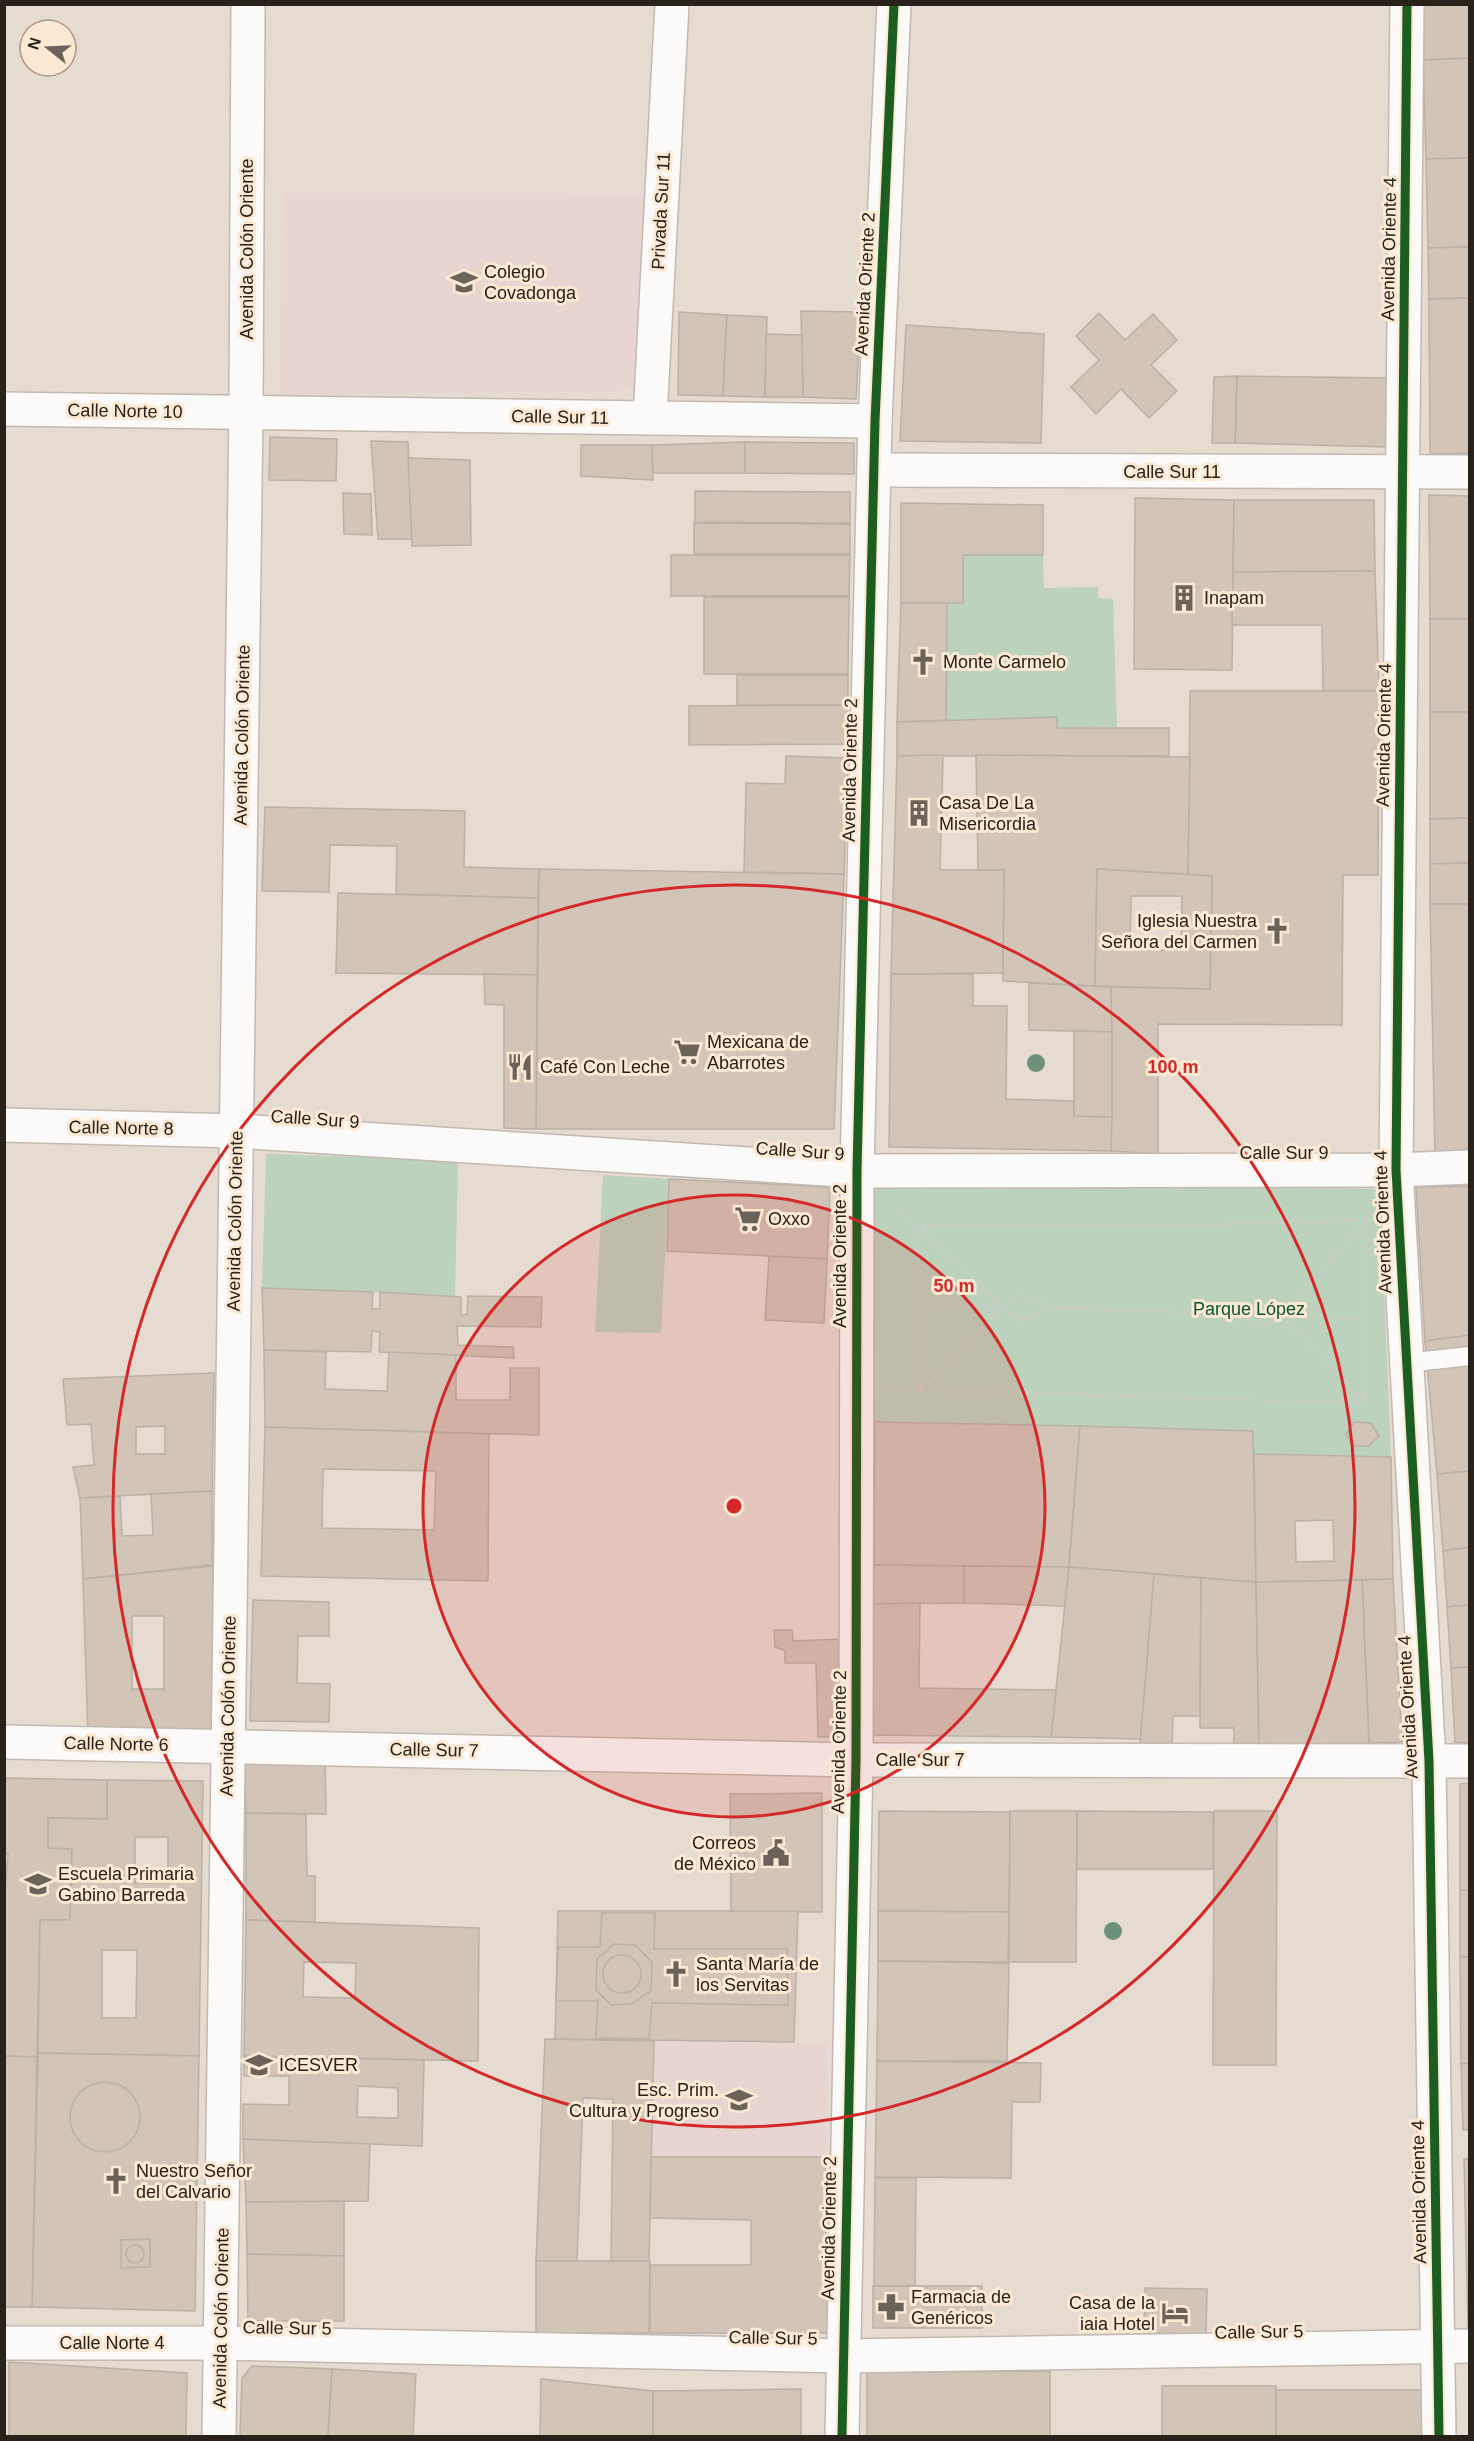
<svg xmlns="http://www.w3.org/2000/svg" width="1474" height="2441" viewBox="0 0 1474 2441" font-family="Arial,sans-serif">
  <rect width="100%" height="100%" fill="#e6dbd0"/>
  <g fill="#e8d4d1">
    <polygon points="282,193 650,194 644,370 627,391 280,395"/>
    <polygon points="654,2041 827,2043 826,2157 651,2157"/>
  </g>
  <g fill="#bcd2bc">
    <polygon points="963,555 1043,555 1044,588 1098,587 1098,598 1113,599 1117,727 1057,728 1057,717 946,720 947,603 963,603"/>
    <polygon points="266,1154 458,1160 455,1296 262,1288"/>
    <polygon points="603,1175 669,1179 661,1333 595,1332"/>
    <polygon points="870,1183 1380,1189 1391,1457 1254,1454 1252,1431 867,1422"/>
  </g>
  <g fill="#d2c4b6" stroke="#b9b1a8" stroke-width="1.5" fill-rule="evenodd">
    <polygon points="1422,4 1470,4 1470,58 1423,60"/>
    <polygon points="1470,58 1470,158 1426,159 1423,60"/>
    <polygon points="1470,158 1470,247 1428,248 1426,159"/>
    <polygon points="1470,247 1470,298 1429,299 1428,248"/>
    <polygon points="1470,298 1470,453 1430,454 1429,299"/>
    <polygon points="801,311 861,312 856,399 803,397"/>
    <polygon points="679,312 727,315 723,396 678,395"/>
    <polygon points="1099,313 1125,340 1153,314 1177,340 1151,365 1177,391 1149,418 1121,389 1096,414 1071,387 1099,360 1076,336"/>
    <polygon points="727,315 767,317 765,397 723,396"/>
    <polygon points="906,325 1044,334 1041,443 900,441"/>
    <polygon points="766,334 802,335 803,397 765,397"/>
    <polygon points="1237,376 1389,378 1389,447 1235,443"/>
    <polygon points="1237,376 1235,443 1212,443 1214,377"/>
    <polygon points="270,437 337,439 336,481 269,480"/>
    <polygon points="371,441 408,442 412,539 378,539"/>
    <polygon points="745,442 854,443 854,474 745,473"/>
    <polygon points="745,442 745,473 653,473 652,445"/>
    <polygon points="581,445 652,445 653,480 581,476"/>
    <polygon points="408,458 470,460 471,545 412,546"/>
    <polygon points="695,491 850,492 850,523 695,522"/>
    <polygon points="343,493 371,494 372,535 344,534"/>
    <polygon points="1429,495 1470,496 1470,619 1430,619"/>
    <polygon points="1135,498 1234,500 1232,670 1134,669"/>
    <polygon points="1234,500 1374,500 1375,571 1233,572"/>
    <polygon points="901,503 1043,505 1043,555 963,555 963,603 901,603"/>
    <polygon points="694,523 850,524 850,554 694,554"/>
    <polygon points="671,555 850,555 849,596 671,596"/>
    <polygon points="1375,571 1379,691 1323,691 1322,625 1232,625 1233,572"/>
    <polygon points="704,597 849,597 848,674 704,674"/>
    <polygon points="901,603 947,603 946,720 897,722"/>
    <rect x="1430" y="619" width="40" height="93"/>
    <rect x="737" y="675" width="111" height="30"/>
    <polygon points="1190,691 1379,691 1378,875 1343,875 1342,1025 1158,1024 1158,1154 1111,1151 1111,987 1210,989 1212,876 1188,874"/>
    <polygon points="848,705 848,744 689,745 689,706"/>
    <polygon points="1430,712 1470,712 1470,818 1430,819"/>
    <polygon points="1057,717 1057,728 1169,728 1169,756 897,756 897,722"/>
    <polygon points="943,755 940,870 1004,870 1003,973 891,974 897,756"/>
    <polygon points="976,755 1190,757 1188,874 1097,869 1095,986 1003,981 1004,870 978,870"/>
    <polygon points="786,756 848,758 844,874 744,872 746,783 785,784"/>
    <polygon points="265,807 465,811 464,867 539,869 538,898 396,894 397,846 330,845 329,892 262,891"/>
    <polygon points="1470,818 1470,863 1430,864 1430,819"/>
    <polygon points="1470,863 1470,904 1430,904 1430,864"/>
    <polygon points="539,869 844,874 834,1129 536,1129"/>
    <path d="M1097,869L1212,876L1210,989L1095,986ZM1131,896H1182L1181,950H1130Z"/>
    <polygon points="338,893 538,898 537,975 336,973"/>
    <polygon points="1430,904 1470,904 1470,1155 1435,1156"/>
    <polygon points="484,974 537,975 536,1129 504,1128 504,1005 485,1004"/>
    <polygon points="891,974 973,974 973,1006 1007,1006 1006,1099 1074,1101 1074,1116 1112,1117 1111,1151 889,1147"/>
    <polygon points="1029,983 1111,987 1112,1032 1029,1030"/>
    <polygon points="1074,1031 1112,1032 1112,1117 1074,1116"/>
    <polygon points="669,1179 830,1187 827,1259 667,1251"/>
    <polygon points="1470,1186 1470,1335 1425,1341 1416,1187"/>
    <polygon points="769,1256 827,1259 824,1323 765,1320"/>
    <polygon points="262,1288 373,1292 372,1309 380,1309 380,1292 461,1297 461,1315 467,1314 468,1296 542,1297 541,1327 457,1326 458,1345 513,1347 514,1358 379,1352 380,1332 372,1331 371,1352 264,1350"/>
    <polygon points="1470,1335 1470,1471 1437,1474 1425,1341"/>
    <polygon points="264,1350 326,1352 325,1389 387,1391 389,1352 456,1355 456,1400 510,1400 510,1368 539,1368 539,1435 265,1427"/>
    <path d="M214,1373L212,1491L80,1498L73,1467L94,1465L91,1424L67,1425L63,1379ZM165,1426V1454H136V1427Z"/>
    <polygon points="875,1422 1080,1426 1069,1567 874,1565"/>
    <polygon points="1354,1422 1371,1423 1379,1436 1369,1446 1353,1446 1346,1434"/>
    <polygon points="1080,1426 1253,1431 1256,1582 1069,1567"/>
    <path d="M265,1427L489,1434L488,1581L261,1576ZM323,1469L436,1471L434,1530L322,1528Z"/>
    <path d="M1254,1454L1391,1457L1393,1579L1256,1582ZM1333,1520L1334,1561L1296,1562L1295,1521Z"/>
    <polygon points="1470,1471 1470,1547 1443,1551 1437,1474"/>
    <polygon points="212,1491 212,1565 83,1579 80,1498 120,1496 122,1536 153,1535 151,1494"/>
    <polygon points="1470,1547 1470,1605 1447,1607 1443,1551"/>
    <polygon points="874,1565 964,1566 964,1603 872,1604"/>
    <path d="M213,1566L212,1738L88,1736L83,1579ZM132,1616H164V1689H132Z"/>
    <polygon points="964,1566 1069,1567 1065,1606 964,1603"/>
    <polygon points="1069,1567 1154,1574 1141,1739 1051,1737"/>
    <polygon points="1154,1574 1201,1578 1200,1716 1173,1716 1172,1745 1140,1745"/>
    <polygon points="1201,1578 1256,1582 1259,1745 1234,1746 1234,1728 1200,1728"/>
    <polygon points="1393,1579 1402,1742 1369,1743 1362,1580"/>
    <polygon points="1362,1580 1369,1743 1259,1745 1256,1582"/>
    <polygon points="253,1600 329,1602 329,1636 298,1636 297,1683 330,1684 329,1722 250,1721"/>
    <polygon points="920,1603 919,1688 1056,1690 1051,1737 870,1735 872,1604"/>
    <polygon points="1470,1605 1470,1667 1451,1668 1447,1607"/>
    <polygon points="774,1630 792,1630 793,1641 841,1639 842,1737 818,1737 816,1663 785,1663 785,1651 775,1647"/>
    <polygon points="1470,1667 1470,1742 1455,1743 1451,1668"/>
    <polygon points="244,1757 325,1757 326,1814 246,1813"/>
    <polygon points="4,1778 107,1780 107,1819 48,1818 48,1848 72,1849 70,1920 40,1920 37,2057 4,2056 4,1904 8,1854 4,1854"/>
    <path d="M107,1780L203,1781L199,2056L38,2053L40,1920H70L72,1849L48,1848V1818L107,1819ZM135,1837H168V1883H135ZM102,1950H137L136,2018H102Z"/>
    <polygon points="1470,1783 1470,1890 1460,1890 1460,1784"/>
    <polygon points="822,1793 822,1912 731,1912 730,1794"/>
    <polygon points="879,1811 1010,1812 1009,1912 878,1911"/>
    <polygon points="1010,1811 1077,1811 1076,1962 1009,1962"/>
    <polygon points="1077,1811 1213,1812 1213,1869 1077,1869"/>
    <polygon points="1214,1811 1277,1811 1276,2065 1213,2065"/>
    <polygon points="246,1813 306,1814 307,1876 315,1876 315,1922 246,1920"/>
    <rect x="1460" y="1890" width="10" height="67"/>
    <polygon points="558,1911 798,1911 794,2042 555,2039"/>
    <polygon points="878,1911 1009,1912 1008,1962 878,1961"/>
    <polygon points="602,1913 655,1913 654,1949 787,1949 788,2005 652,2003 649,2039 596,2038 598,2001 556,2001 558,1947 600,1947"/>
    <path d="M246,1920L479,1928L478,2061L244,2056ZM304,1962L356,1963L355,1998L303,1997Z"/>
    <polygon points="614,1944 635,1945 652,1962 651,1991 631,2004 611,2005 596,1990 597,1959"/>
    <circle cx="622" cy="1974" r="19"/>
    <polygon points="1460,1957 1470,1957 1470,2063 1461,2064"/>
    <polygon points="878,1961 1009,1963 1007,2061 877,2061"/>
    <polygon points="545,2039 654,2041 649,2261 611,2261 613,2099 583,2098 577,2261 536,2261"/>
    <polygon points="38,2053 199,2056 195,2311 32,2307"/>
    <polygon points="4,2056 37,2057 32,2307 4,2307"/>
    <path d="M244,2056L424,2060L422,2146L243,2139V2104L289,2105V2076H244ZM358,2086L398,2088V2118L357,2117Z"/>
    <polygon points="877,2061 1041,2063 1040,2102 1012,2102 1011,2178 875,2177"/>
    <polygon points="1470,2063 1470,2130 1463,2130 1461,2064"/>
    <circle cx="105" cy="2117" r="35"/>
    <polygon points="243,2139 370,2144 368,2201 246,2202"/>
    <polygon points="651,2157 825,2157 828,2333 650,2333 650,2265 751,2265 751,2220 650,2218"/>
    <polygon points="1464,2159 1470,2159 1470,2329 1468,2329"/>
    <polygon points="875,2178 916,2178 915,2286 874,2286"/>
    <polygon points="344,2201 344,2256 247,2254 246,2202"/>
    <polygon points="150,2239 150,2267 121,2268 121,2240"/>
    <circle cx="135" cy="2254" r="9"/>
    <polygon points="247,2254 344,2256 344,2321 248,2321"/>
    <polygon points="536,2261 650,2261 649,2333 536,2333"/>
    <rect x="873" y="2286" width="109" height="42"/>
    <polygon points="1145,2288 1207,2289 1206,2334 1144,2333"/>
    <polygon points="9,2362 187,2373 186,2436 9,2436"/>
    <polygon points="252,2366 332,2369 328,2436 240,2436 242,2378"/>
    <polygon points="332,2369 416,2374 413,2436 328,2436"/>
    <polygon points="1050,2371 1050,2436 867,2436 867,2372"/>
    <polygon points="541,2379 653,2391 653,2436 540,2436"/>
    <rect x="1162" y="2386" width="114" height="50"/>
    <polygon points="801,2389 801,2436 653,2436 653,2391"/>
    <rect x="1276" y="2390" width="157" height="46"/>
  </g>
  <g fill="none" stroke-linecap="round" stroke-linejoin="round">
    <defs>
      <polyline id="lane" points="1406,1363 1470,1356"/>
      <g id="street">
        <polyline points="1407,4 1396,1170 1429,1761 1439,2436"/>
        <polyline points="4,409 875,421"/>
        <polyline points="650,418 672,4"/>
        <polyline points="874,470 1470,472"/>
        <polyline points="4,2343 220,2343 843,2356 1470,2346"/>
        <polyline points="842,2436 856,1760 857,1171 875,421 894,4"/>
      </g>
      <g id="secondary">
        <polyline points="4,1125 237,1131 857,1171 1396,1170 1470,1167"/>
        <polyline points="4,1742 856,1760 1470,1761"/>
        <polyline points="219,2436 246,412 248,4"/>
      </g>
    </defs>
    <use href="#lane" stroke="#c2b9b1" stroke-width="21"/>
    <use href="#street" stroke="#c2b9b1" stroke-width="36"/>
    <use href="#secondary" stroke="#c2b9b1" stroke-width="36"/>
    <g stroke="#ceccc8" stroke-width="4" stroke-dasharray="3 4.5" stroke-linecap="butt">
      <polyline points="900,1210 1002,1308"/>
      <polygon points="1365,1220 1364,1403 920,1390 918,1226 1163,1226"/>
      <polyline points="920,1303 1002,1308 1024,1321 1049,1307 1240,1315 1262,1304 1283,1316 1364,1318"/>
      <polyline points="1240,1315 1262,1328 1283,1316 1360,1226"/>
      <polyline points="1284,1317 1365,1403"/>
      <polyline points="893,1390 920,1390 1002,1308 1023,1294 1049,1307"/>
    </g>
    <use href="#lane" stroke="#fbfaf8" stroke-width="18"/>
    <use href="#street" stroke="#fbfaf8" stroke-width="33"/>
    <use href="#secondary" stroke="#fbfaf8" stroke-width="33"/>
    <defs>
      <g id="cycleway">
        <polyline points="1407,4 1396,1170 1429,1761 1439,2436"/>
        <polyline points="842,2436 856,1760 857,1171 875,421 894,4"/>
      </g>
    </defs>
    <use href="#cycleway" stroke="#fce9d4" stroke-width="13"/>
    <use href="#cycleway" stroke="#1b5e20" stroke-width="9"/>
  </g>
  <g fill="#6c9079">
    <circle cx="1036" cy="1063" r="9"/>
    <circle cx="1113" cy="1931" r="9"/>
  </g>
  <circle cx="734" cy="1506" r="311" fill="#d62828" fill-opacity=".12"/>
  <g fill="none" stroke="#d62828" stroke-width="3">
    <circle cx="734" cy="1506" r="311"/>
    <circle cx="734" cy="1506" r="621"/>
  </g>
  <defs>
    <symbol id="school-bare" viewBox="-9 -9 18 18"><path d="M0-5L7-2L0 1L-7-2ZM-4 1L0 2.5L4 1V4Q0 6-4 4Z" fill="#6b635a" stroke="#fce9d4" stroke-width="2.5" paint-order="stroke"/></symbol>
    <symbol id="building-bare" viewBox="-9 -9 18 18"><path d="M-4-6H4V6H1V3H-1V6H-4ZM-2.5-4.3h1.7v1.8h-1.7ZM.8-4.3h1.7v1.8H.8ZM-2.5-1h1.7V.8h-1.7ZM.8-1h1.7V.8H.8Z" fill="#6b635a" stroke="#fce9d4" stroke-width="2.5" paint-order="stroke"/></symbol>
    <symbol id="church-bare" viewBox="-9 -9 18 18"><path d="M-1.2-6h2.4v3.5h3.3v2.4h-3.3V6h-2.4V-.1h-3.3v-2.4h3.3Z" fill="#6b635a" stroke="#fce9d4" stroke-width="2.5" paint-order="stroke"/></symbol>
    <symbol id="supermarket-bare" viewBox="-9 -9 18 18"><path d="M-6-5.5h2.5l.6 2H6L4.5 2H-2.5L-4.4-4H-6ZM-1.5 3.2a1.3 1.3 0 1 0 .1 0ZM3 3.2a1.3 1.3 0 1 0 .1 0Z" fill="#6b635a" stroke="#fce9d4" stroke-width="2.5" paint-order="stroke"/></symbol>
    <symbol id="restaurant-bare" viewBox="-9 -9 18 18"><path d="M-5-6h1v4h1v-4h1v4h1v-4h1v5L-1.5 .5V6h-2V.5L-5-1ZM5-6V6H3V1.5H1.5Q1.5-4 5-6Z" fill="#6b635a" stroke="#fce9d4" stroke-width="2.5" paint-order="stroke"/></symbol>
    <symbol id="civic-bare" viewBox="-9 -9 18 18"><path d="M-.6-6.5H3V-4.5H.6V-3L4-1V1h2V6H-6V1h2V-1L-.6-3ZM-1.2 2.5V6h2.4V2.5Z" fill="#6b635a" stroke="#fce9d4" stroke-width="2.5" paint-order="stroke"/></symbol>
    <symbol id="pharmacy-bare" viewBox="-9 -9 18 18"><path d="M-2-6h4v4h4v4h-4v4h-4v-4h-4v-4h4Z" fill="#6b635a" stroke="#fce9d4" stroke-width="2.5" paint-order="stroke"/></symbol>
    <symbol id="hotel-bare" viewBox="-9 -9 18 18"><path d="M-6-4.5h1.5V1H6V5H4.5V3h-9V5H-6ZM-4 0a1.8 1.8 0 1 1 3.6 0ZM.5 0V-2.5h3Q6-2.5 6 0Z" fill="#6b635a" stroke="#fce9d4" stroke-width="2.5" paint-order="stroke"/></symbol>
  </defs>
  <g fill-rule="evenodd">
    <use href="#school-bare" x="445" y="263" width="38" height="38"/>
    <use href="#building-bare" x="1165" y="579" width="38" height="38"/>
    <use href="#church-bare" x="904" y="643" width="38" height="38"/>
    <use href="#building-bare" x="900" y="794" width="38" height="38"/>
    <use href="#church-bare" x="1258" y="912" width="38" height="38"/>
    <use href="#supermarket-bare" x="668" y="1033" width="38" height="38"/>
    <use href="#restaurant-bare" x="501" y="1048" width="38" height="38"/>
    <use href="#supermarket-bare" x="729" y="1200" width="38" height="38"/>
    <use href="#civic-bare" x="757" y="1834" width="38" height="38"/>
    <use href="#school-bare" x="19" y="1865" width="38" height="38"/>
    <use href="#church-bare" x="657" y="1955" width="38" height="38"/>
    <use href="#school-bare" x="240" y="2046" width="38" height="38"/>
    <use href="#school-bare" x="720" y="2081" width="38" height="38"/>
    <use href="#church-bare" x="97" y="2162" width="38" height="38"/>
    <use href="#pharmacy-bare" x="872" y="2288" width="38" height="38"/>
    <use href="#hotel-bare" x="1156" y="2294" width="38" height="38"/>
  </g>
  <g text-anchor="middle" stroke-width="6" stroke-linejoin="round" paint-order="stroke">
    <g font-size="18" fill="#29221a" stroke="#fce9d4">
      <text transform="translate(661 211) rotate(-87)" y="6">Privada Sur 11</text>
      <text transform="translate(247 249) rotate(-90)" y="6">Avenida Colón Oriente</text>
      <text transform="translate(1389 249) rotate(-89)" y="6">Avenida Oriente 4</text>
      <text transform="translate(865 284) rotate(-87)" y="6">Avenida Oriente 2</text>
      <text transform="translate(125 411) rotate(1)" y="6">Calle Norte 10</text>
      <text transform="translate(560 417) rotate(1)" y="6">Calle Sur 11</text>
      <text x="1172" y="478">Calle Sur 11</text>
      <text transform="translate(242 735) rotate(-89)" y="6">Avenida Colón Oriente</text>
      <text transform="translate(1384 735) rotate(-89)" y="6">Avenida Oriente 4</text>
      <text transform="translate(850 770) rotate(-89)" y="6">Avenida Oriente 2</text>
      <text transform="translate(315 1119) rotate(4)" y="6">Calle Sur 9</text>
      <text transform="translate(121 1128) rotate(1)" y="6">Calle Norte 8</text>
      <text transform="translate(800 1151) rotate(4)" y="6">Calle Sur 9</text>
      <text x="1284" y="1159">Calle Sur 9</text>
      <text transform="translate(235 1221) rotate(-89)" y="6">Avenida Colón Oriente</text>
      <text transform="translate(1383 1222) rotate(-92)" y="6">Avenida Oriente 4</text>
      <text transform="translate(840 1256) rotate(-90)" y="6">Avenida Oriente 2</text>
      <text transform="translate(228 1706) rotate(-89)" y="6">Avenida Colón Oriente</text>
      <text transform="translate(1408 1707) rotate(-93)" y="6">Avenida Oriente 4</text>
      <text transform="translate(839 1742) rotate(-89)" y="6">Avenida Oriente 2</text>
      <text transform="translate(116 1744) rotate(1)" y="6">Calle Norte 6</text>
      <text transform="translate(434 1750) rotate(1)" y="6">Calle Sur 7</text>
      <text x="920" y="1766">Calle Sur 7</text>
      <text transform="translate(1419 2192) rotate(-91)" y="6">Avenida Oriente 4</text>
      <text transform="translate(829 2228) rotate(-89)" y="6">Avenida Oriente 2</text>
      <text transform="translate(221 2318) rotate(-89)" y="6">Avenida Colón Oriente</text>
      <text transform="translate(287 2328) rotate(1)" y="6">Calle Sur 5</text>
      <text transform="translate(1259 2332) rotate(-1)" y="6">Calle Sur 5</text>
      <text transform="translate(773 2338) rotate(1)" y="6">Calle Sur 5</text>
      <text x="112" y="2349">Calle Norte 4</text>
    </g>
    <g font-size="18" fill="#29221a" stroke="#fce9d4" text-anchor="start">
      <text x="484" y="278">Colegio<tspan x="484" dy="21">Covadonga</tspan></text>
      <text x="1204" y="604">Inapam</text>
      <text x="943" y="668">Monte Carmelo</text>
      <text x="939" y="809">Casa De La<tspan x="939" dy="21">Misericordia</tspan></text>
      <text x="1257" y="927" text-anchor="end">Iglesia Nuestra<tspan x="1257" dy="21">Señora del Carmen</tspan></text>
      <text x="707" y="1048">Mexicana de<tspan x="707" dy="21">Abarrotes</tspan></text>
      <text x="540" y="1073">Café Con Leche</text>
      <text x="768" y="1225">Oxxo</text>
      <text x="756" y="1849" text-anchor="end">Correos<tspan x="756" dy="21">de México</tspan></text>
      <text x="58" y="1880">Escuela Primaria<tspan x="58" dy="21">Gabino Barreda</tspan></text>
      <text x="696" y="1970">Santa María de<tspan x="696" dy="21">los Servitas</tspan></text>
      <text x="279" y="2071">ICESVER</text>
      <text x="719" y="2096" text-anchor="end">Esc. Prim.<tspan x="719" dy="21">Cultura y Progreso</tspan></text>
      <text x="136" y="2177">Nuestro Señor<tspan x="136" dy="21">del Calvario</tspan></text>
      <text x="911" y="2303">Farmacia de<tspan x="911" dy="21">Genéricos</tspan></text>
      <text x="1155" y="2309" text-anchor="end">Casa de la<tspan x="1155" dy="21">iaia Hotel</tspan></text>
    </g>
    <g font-size="18" fill="#085331" stroke="#fce9d4">
      <text x="1249" y="1315">Parque López</text>
    </g>
  </g>
  <circle cx="734" cy="1506" r="9" fill="#d62828" stroke="#fce9d4" stroke-width="3"/>
  <g font-size="18" text-anchor="middle" font-weight="bold" fill="#d62828" stroke="#fce9d4" stroke-width="6" stroke-linejoin="round" paint-order="stroke">
    <text x="1173" y="1073">100 m</text>
    <text x="954" y="1292">50 m</text>
  </g>
  <rect width="1474" height="2441" fill="none" stroke="#29221a" stroke-width="12"/>
  <g transform="translate(48 48) rotate(288)"><circle r="28" fill="#fce9d4" stroke="#a8998a" stroke-width="1.5"/>
  <path d="M0-4.5L10 22L0 15L-10 22Z" fill="#6b635a"/>
  <text y="-9" font-size="16" font-weight="bold" text-anchor="middle" fill="#29221a">N</text>
  </g>
</svg>
